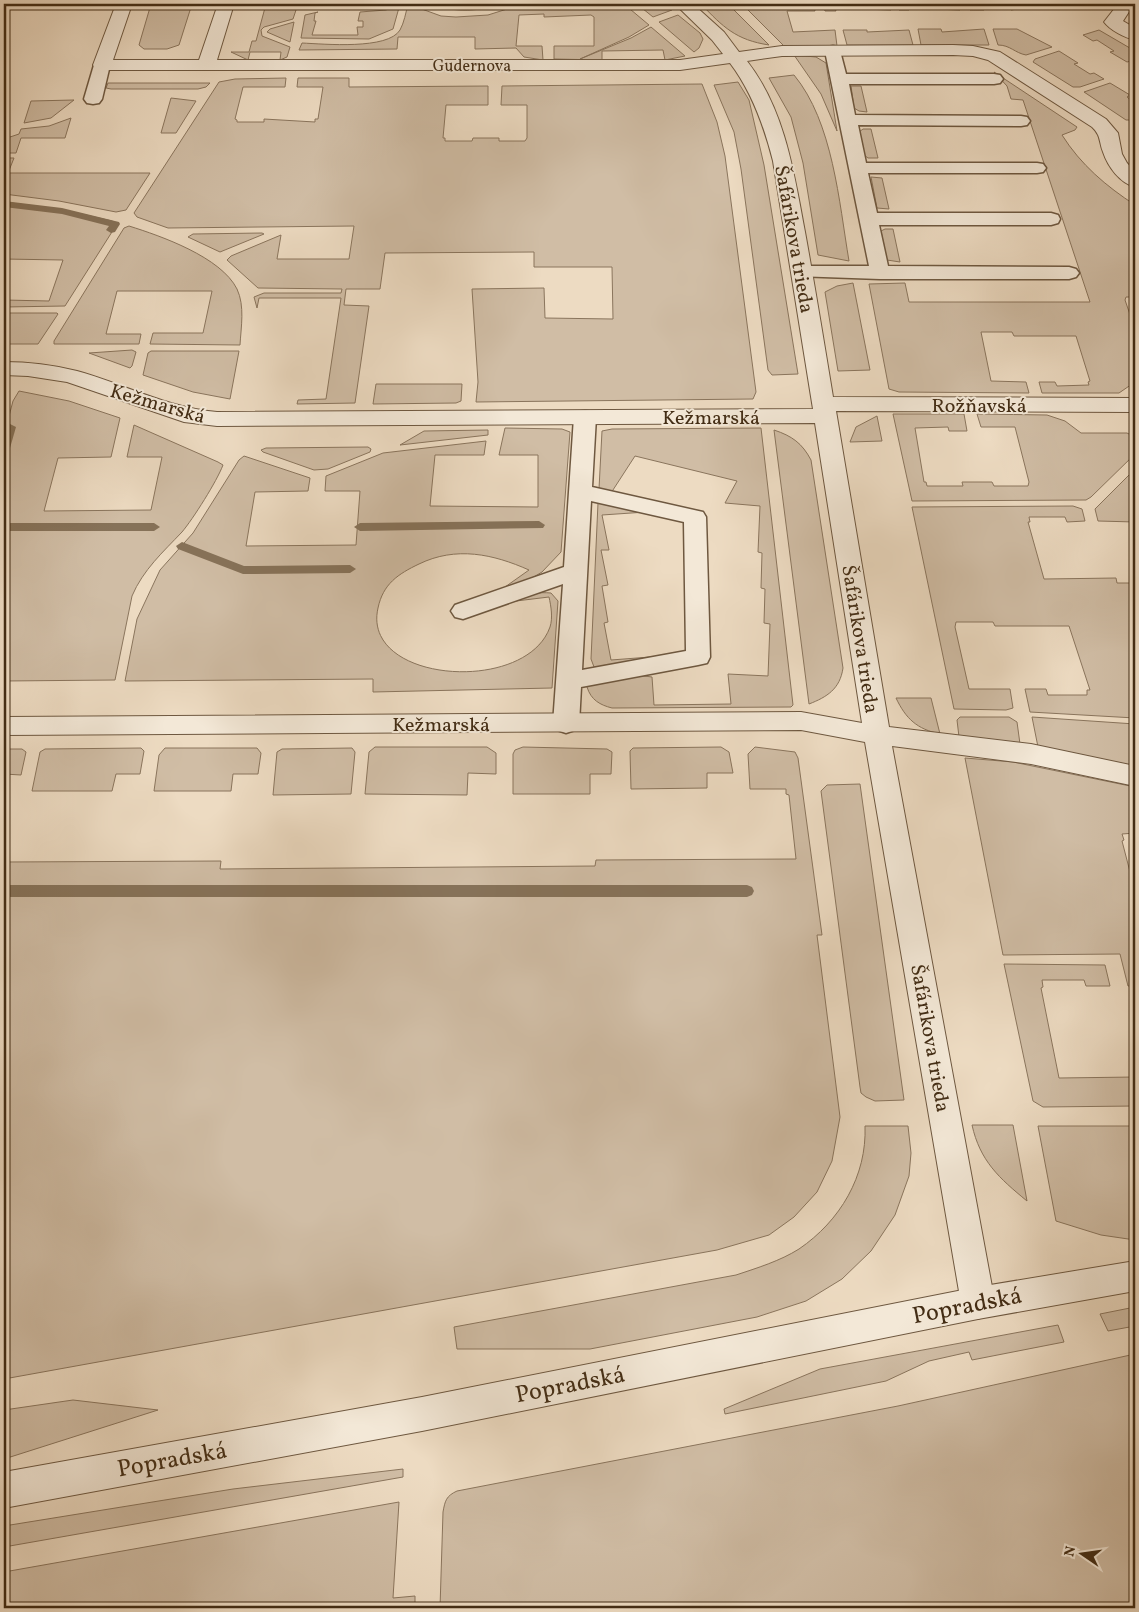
<svg xmlns="http://www.w3.org/2000/svg" width="1139" height="1612" viewBox="0 0 1139 1612" font-family="Vollkorn,serif">
  <rect width="100%" height="100%" fill="#eddbc2"/>
  <filter id="stains"><feTurbulence type="fractalNoise" baseFrequency=".004" numOctaves="4"/><feColorMatrix values="0 0 0 0 .2 0 0 0 0 .09 0 0 0 0 .02 0 0 0 .5 -.17"/></filter>
  <radialGradient id="worn" r=".72"><stop offset=".6" stop-color="#630" stop-opacity="0"/><stop offset="1" stop-color="#630" stop-opacity=".3"/></radialGradient>
  <g fill="#d0bda5" stroke="#8a755d">
    <polygon points="151,4 192,4 179,45 167,49 144,49 139,45"/>
    <polygon points="266,4 298,4 293,19 264,27 261,30 262,36 290,47 287,57 280,60 281,52 250,52 248,60 231,52 249,52 252,41 256,41"/>
    <polygon points="400,4 393,29 369,39 301,38 305,15 318,12 315,13 314,21 316,21 312,35 358,35 357,27 363,27 363,21 358,21 360,12 386,10"/>
    <path d="M408,4L441,16L456,17L488,15L523,4H624L649,25L629,37L580,59L631,38L651,27L685,56L665,60L663,50L602,51V60L554,59V46H594V17L591,15L544,17V14L519,15L516,46H542L543,60L524,57L516,48L475,49V37H398L397,49L299,50L302,43C324,44 388,50 400,30C404,23 406,12 408,4Z"/>
    <path d="M429,4H506C481,11 454,13 429,4Z"/>
    <polygon points="637,4 664,4 672,10 653,17"/>
    <path d="M701,4H728L769,45C736,40 723,27 701,4Z"/>
    <polygon points="742,4 814,4 815,11 787,11 793,32 835,30 837,46 784,46"/>
    <polygon points="823,4 888,4 891,10 835,8 836,11 825,11"/>
    <polygon points="897,4 959,4 960,10 909,8 909,10 899,10"/>
    <polygon points="968,4 1022,4 1017,9 1011,10 1009,7 983,7 984,10 970,10"/>
    <polygon points="678,15 700,33 703,39 699,48 694,52 659,22"/>
    <polygon points="294,22 290,42 267,32 270,29"/>
    <polygon points="918,29 941,29 942,32 984,29 989,45 921,45"/>
    <path d="M993,29H1017L1052,47L1026,55C1015,53 1010,45 998,45Z"/>
    <polygon points="843,30 867,30 867,32 909,30 913,45 847,45"/>
    <polygon points="1099,30 1135,51 1135,60 1127,62 1110,52 1114,51 1097,40 1093,41 1083,35"/>
    <polygon points="1059,51 1078,63 1074,64 1090,74 1094,73 1104,79 1080,87 1073,87 1033,62 1035,59"/>
    <polygon points="794,55 816,57 826,63 837,131 821,94"/>
    <path d="M994,72L1077,127L1075,130L1062,135C1081,165 1106,186 1135,205V297H1126L1125,300L1135,329V382L1119,393H1042L1039,382H1055L1057,386L1089,385L1088,382L1090,381L1076,336H1014L1012,332H981L991,381L1026,382L1029,393L899,392L889,389L869,284L905,283L909,302H1090L1023,100L1011,99L1007,86Z"/>
    <path d="M794,75C833,122 839,202 849,261L818,255L803,163L791,117L769,78Z"/>
    <polygon points="286,78 285,87 243,87 235,119 237,120 237,122 264,122 264,119 315,122 315,119 318,119 323,87 297,87 298,78 349,78 349,87 488,86 488,105 446,105 443,138 445,138 445,141 472,141 473,138 499,138 499,141 525,141 527,138 527,105 501,105 502,86 702,84 717,122 725,156 756,392 753,399 476,402 478,382 472,289 544,288 545,318 613,319 612,267 534,267 534,252 385,253 380,289 346,289 344,305 369,306 355,403 297,404 298,400 326,399 341,298 259,298 257,308 254,297 264,293 341,293 342,289 258,288 227,260 231,256 281,235 277,259 349,259 354,226 168,228 137,217 134,213 219,82 235,79"/>
    <polygon points="738,82 749,100 764,165 798,374 772,375 768,370 741,169 734,132 714,85"/>
    <polygon points="108,83 210,83 206,87 198,89 111,89 106,88"/>
    <polygon points="1110,83 1130,95 1127,97 1135,103 1135,120 1126,120 1084,92"/>
    <polygon points="851,86 861,86 867,112 859,111 854,108"/>
    <polygon points="171,98 196,101 176,133 161,133"/>
    <polygon points="74,100 51,118 24,123 31,101"/>
    <polygon points="71,118 65,138 21,138 16,153 4,153 4,139 19,134 21,129 49,126"/>
    <polygon points="863,129 871,129 878,158 868,158 864,155 859,132"/>
    <polygon points="4,158 14,158 8,173 150,173 126,210 116,212 59,201 4,194"/>
    <polygon points="871,177 882,178 889,209 877,208"/>
    <polygon points="4,202 64,210 112,221 117,224 65,306 4,307 4,300 49,301 63,260 4,259"/>
    <path d="M129,226C161,236 221,257 237,289C245,306 241,327 240,345L150,344L153,333H203L212,291H117L106,334H141L139,344H54V341L124,228Z"/>
    <polygon points="885,229 893,229 900,262 887,260 881,231"/>
    <polygon points="262,233 264,234 220,252 188,237 193,234"/>
    <polygon points="853,283 870,370 838,371 825,292 837,286"/>
    <polygon points="4,313 57,313 58,314 38,344 4,344"/>
    <polygon points="132,350 136,352 132,366 130,368 89,353"/>
    <polygon points="151,351 239,351 230,399 193,392 143,375 148,353"/>
    <polygon points="376,384 462,384 461,401 456,403 373,404"/>
    <path d="M19,391L69,401L120,418L111,457L58,458L44,511L151,510L162,457H127L134,425L218,462L223,465C217,481 193,519 182,532C163,552 143,570 132,596L115,680L4,681V435L13,401Z"/>
    <polygon points="893,414 964,414 967,431 949,431 948,427 915,428 924,482 926,482 927,486 963,486 962,482 992,482 994,486 1028,486 1029,482 1015,427 981,427 977,414 1047,415 1065,421 1081,433 1127,433 1135,437 1135,454 1091,497 1086,500 912,501"/>
    <polygon points="877,416 882,441 850,442 856,427"/>
    <path d="M505,428L562,429L570,432L561,552L542,572L527,581L505,587L529,570C493,554 456,546 419,564C398,574 383,584 378,608C361,683 526,695 550,627C553,618 551,606 549,597L516,601C523,593 540,592 551,593L558,601L552,688L373,692V679L125,681L137,619L160,570L193,533L239,460L244,456L310,478L308,491L255,492L246,546L356,545L360,491H325L326,476L383,453L486,441L484,455H435L430,506L538,507V455H499Z"/>
    <path d="M761,428L793,705L791,707L612,708C600,705 591,700 587,687C605,675 631,674 652,677L654,705L731,704L728,674L768,676L770,624L764,623L765,589L761,588L762,553L758,552L760,506L725,503L737,481L635,456L611,493L599,489L602,431L612,429Z"/>
    <polygon points="488,430 488,435 400,445 424,431"/>
    <path d="M774,430C792,436 802,443 811,460L843,668C840,689 827,697 809,704Z"/>
    <polygon points="368,447 371,449 370,452 328,469 314,470 263,452 261,450 266,448"/>
    <polygon points="1135,469 1135,522 1098,521 1095,509"/>
    <polygon points="606,502 646,512 602,515 609,550 601,550 608,585 602,586 608,622 604,623 611,660 650,657 655,661 604,669 594,667 591,659 598,503"/>
    <polygon points="1073,506 1082,509 1085,521 1067,522 1065,517 1029,517 1030,522 1028,522 1044,579 1116,578 1117,583 1135,583 1135,718 1030,712 1025,689 1046,689 1048,695 1087,695 1087,690 1090,690 1069,626 995,626 993,622 956,622 955,627 969,689 1010,689 1013,708 1006,710 954,709 912,507"/>
    <path d="M896,698H931L940,734C917,729 906,719 896,698Z"/>
    <polygon points="960,717 1009,717 1017,722 1020,744 959,737 957,720"/>
    <polygon points="1032,717 1135,724 1135,766 1038,747"/>
    <polygon points="375,747 487,747 496,753 496,774 468,773 467,795 365,794 369,752"/>
    <polygon points="523,747 607,749 612,752 611,774 590,774 590,794 513,794 513,754 515,750"/>
    <polygon points="721,747 729,752 733,773 707,773 707,788 631,789 630,751 633,748"/>
    <polygon points="755,747 795,752 798,758 822,935 817,935 840,1117 832,1161 817,1192 794,1217 769,1235 717,1250 4,1379 4,862 221,861 220,869 595,866 596,860 796,859 789,795 786,794 786,789 750,789 748,754"/>
    <polygon points="141,748 144,751 140,774 116,774 112,791 32,791 40,752 45,749"/>
    <polygon points="165,748 257,748 261,753 258,774 233,774 231,791 154,791 159,755"/>
    <polygon points="352,748 355,752 351,794 273,795 277,752 282,749"/>
    <polygon points="4,749 22,749 26,752 21,775 4,774"/>
    <polygon points="965,758 1013,762 1135,787 1135,833 1122,834 1124,840 1122,841 1135,891 1135,986 1128,986 1120,954 1003,955"/>
    <polygon points="860,784 904,1100 875,1101 866,1097 861,1093 860,1087 821,791 827,785"/>
    <polygon points="1004,964 1105,965 1110,986 1086,986 1084,980 1042,980 1043,987 1041,988 1059,1078 1135,1077 1135,1106 1043,1107 1033,1101"/>
    <path d="M972,1125H1013L1027,1201C999,1178 980,1161 972,1125Z"/>
    <path d="M865,1126H908L911,1153L909,1176L895,1215L871,1251L842,1279L806,1301L757,1317L590,1349H457L454,1327L736,1275C757,1268 780,1261 799,1249C840,1221 867,1176 865,1126Z"/>
    <polygon points="1038,1126 1135,1126 1135,1240 1101,1235 1056,1221"/>
    <polygon points="1135,1307 1135,1326 1108,1331 1100,1314"/>
    <polygon points="1058,1325 1064,1342 972,1360 969,1352 929,1361 886,1381 725,1414 724,1409 820,1369"/>
    <path d="M1135,1354V1608H440L443,1512C445,1501 446,1496 457,1491L898,1406Z"/>
    <polygon points="73,1400 158,1410 4,1459 4,1410"/>
    <polygon points="403,1469 403,1477 4,1547 4,1526 233,1489"/>
    <polygon points="399,1502 393,1598 415,1596 415,1608 4,1608 4,1572"/>
  </g>
  <g fill="none" stroke-linecap="round" stroke-linejoin="round">
    <g fill="#867259" fill-rule="evenodd">
      <polygon points="4,201 62,208 119,222 120,224 115,232 111,233 106,230 109,226 62,214 4,207"/>
      <polygon points="10,424 16,427 10,448 4,452 4,429 6,425"/>
      <polygon points="539,521 545,525 543,528 360,531 354,527 360,523"/>
      <polygon points="4,523 154,523 160,527 154,531 4,531"/>
      <polygon points="182,542 244,566 350,565 356,569 350,573 243,574 178,549 176,546"/>
      <polygon points="4,885 747,885 752,887 754,891 752,895 747,897 4,897"/>
    </g>
    <defs>
      <g id="service">
        <polygon points="833,46 839,47 846,74 994,74 1000,75 1003,79 1000,83 994,84 849,84 855,115 1021,116 1027,117 1030,121 1027,125 1021,126 858,125 866,163 1037,163 1043,164 1046,168 1043,172 1037,173 868,173 877,213 1051,213 1058,215 1060,219 1058,223 1051,225 879,225 888,266 1069,267 1076,269 1079,273 1076,277 1069,279 880,279 795,276 792,272 795,268 802,266 869,266 825,51 827,47"/>
        <polygon points="102,60 108,61 110,65 102,99 99,103 93,104 87,103 84,99 94,65 96,61"/>
        <path d="M585,411L593,412L596,417L592,487L703,512L706,517L710,657L707,663L698,665L581,687L579,724L575,730L566,733L557,730L553,724L563,584L463,619L455,617L451,611L455,605L564,567L574,417L577,412ZM591,501L684,522L686,651L582,670Z"/>
      </g>
      <g id="minor">
        <path d="M116,4H132L113,60H199L218,4H234L217,60H680L723,54L712,40L675,4H693L724,32L739,52L782,46L953,45L973,46L1000,52L1106,119L1118,133L1122,154L1127,163L1135,172V187C1120,183 1108,167 1103,152C1099,142 1101,135 1092,127L988,60L973,56L953,55L782,56L747,61C785,110 794,173 805,232C815,287 824,342 833,397L1135,398V412L836,411L889,727L1031,744L1135,766V786L1031,764L892,746L995,1303L990,1314L978,1319L966,1314L961,1303L865,742L801,730L4,735V717L801,712L862,723L815,423L217,426L184,422L67,382L28,376L4,375V362C28,362 53,365 77,371C124,384 168,408 217,412L813,409L773,161C764,126 752,92 730,63L680,70H102L96,69L93,65Z"/>
        <path d="M1118,4H1134L1123,21L1135,28V40C1125,38 1110,30 1104,22Z"/>
      </g>
      <polygon id="tertiary" points="1135,1261 1135,1291 978,1319 422,1431 4,1508 4,1472 422,1397 978,1287"/>
    </defs>
    <use href="#service" stroke="#6e5840" stroke-width="3"/>
    <use href="#minor" stroke="#6e5840" stroke-width="2"/>
    <use href="#tertiary" stroke="#6e5840" stroke-width="2"/>
    <use href="#service" fill="#f3e8d7" fill-rule="evenodd"/>
    <use href="#minor" fill="#f3e8d7" fill-rule="evenodd"/>
    <use href="#tertiary" fill="#f3e8d7" fill-rule="evenodd"/>
  </g>
  <g text-anchor="middle" stroke-width="4" stroke-linejoin="round" paint-order="stroke">
    <g font-size="16" fill="#432d15" stroke="#f3e8d7">
      <text x="472" y="71">Gudernova</text>
    </g>
    <g font-size="20" fill="#432d15" stroke="#f3e8d7">
      <text transform="translate(795 239) rotate(80)" y="7">Šafárikova trieda</text>
      <text transform="translate(158 403) rotate(16)" y="7">Kežmarská</text>
      <text x="979" y="412">Rožňavská</text>
      <text x="711" y="424">Kežmarská</text>
      <text transform="translate(861 639) rotate(81)" y="7">Šafárikova trieda</text>
      <text x="441" y="731">Kežmarská</text>
      <text transform="translate(931 1038) rotate(80)" y="7">Šafárikova trieda</text>
    </g>
    <g font-size="24" fill="#432d15" stroke="#f3e8d7">
      <text transform="translate(967 1305) rotate(-11)" y="8">Popradská</text>
      <text transform="translate(570 1384) rotate(-11)" y="8">Popradská</text>
      <text transform="translate(172 1459) rotate(-10)" y="8">Popradská</text>
    </g>
  </g>
  <rect width="1139" height="1612" fill="none" stroke="#eddbc2" stroke-width="20"/>
  <rect x="5" y="5" width="1129" height="1602" fill="none" stroke="#432d15" stroke-width="2.5"/>
  <rect x="10" y="10" width="1119" height="1592" fill="none" stroke="#432d15"/>
  <g transform="translate(1082 1554) rotate(283)" stroke="#f3e8d7" stroke-width="4" paint-order="stroke">
  <path d="M0-4L9 19L0 12L-9 19Z" fill="#432d15"/>
  <text y="-8" font-size="14" font-weight="bold" text-anchor="middle" fill="#432d15">N</text>
  </g>
  <rect width="100%" height="100%" filter="url(#stains)"/>
  <rect width="100%" height="100%" fill="url(#worn)"/>
</svg>
